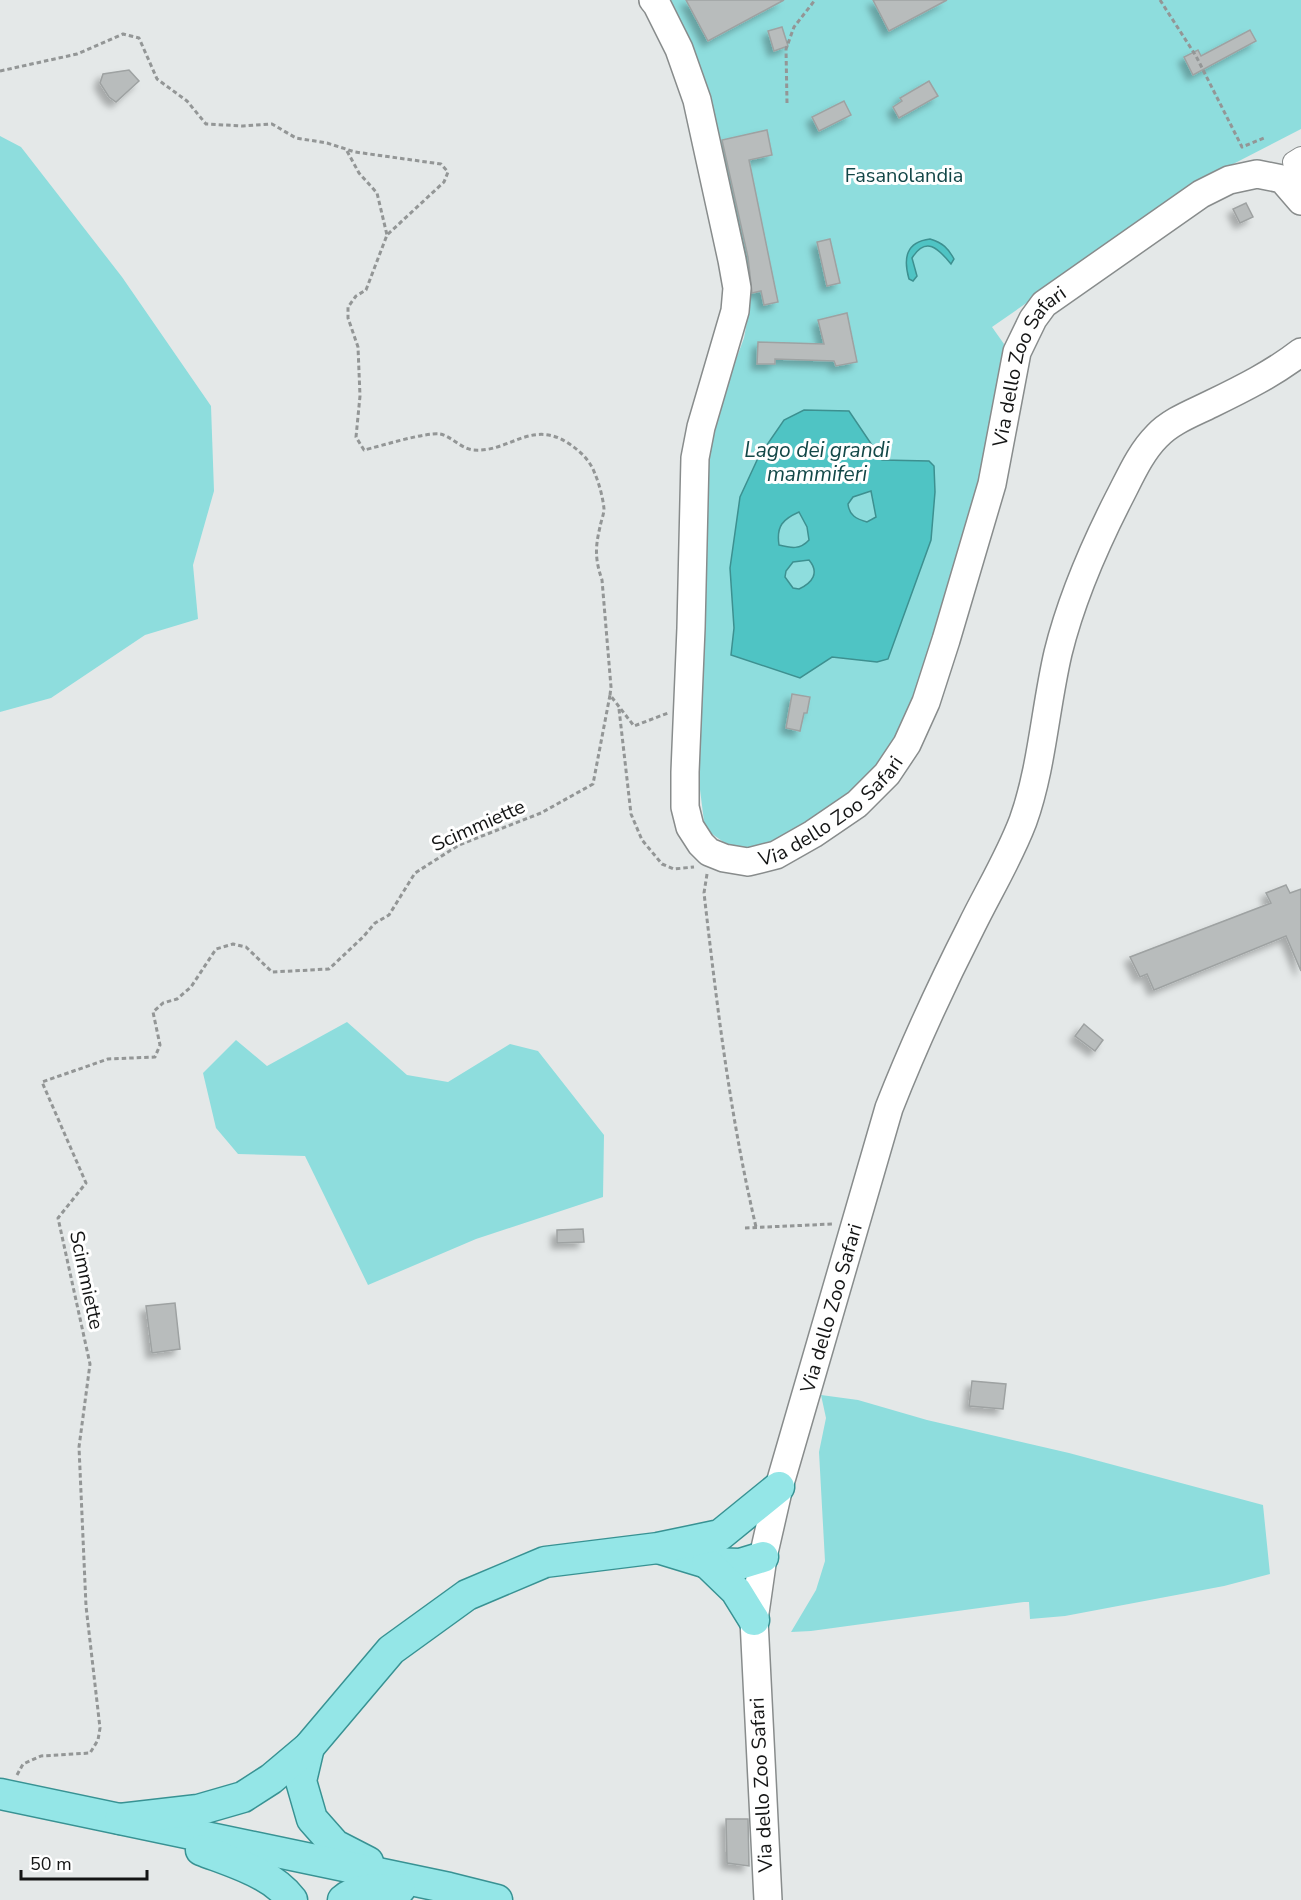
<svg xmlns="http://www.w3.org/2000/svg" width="1301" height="1900" viewBox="0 0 1301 1900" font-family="'Nunito Sans',sans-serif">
  <defs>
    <filter id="shadow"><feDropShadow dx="-5.5" dy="5.5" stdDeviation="3" flood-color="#0004"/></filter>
  </defs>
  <rect width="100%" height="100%" fill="#e4e8e8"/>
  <g fill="#8edddd">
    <polygon points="671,0 1301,0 1301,129 1206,178 992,327 1004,344 982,489 926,676 896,745 844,803 772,847 732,848 705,829 698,774 703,457 710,429 744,338 750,305 722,167 701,77"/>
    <polygon points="0,136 21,147 122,277 211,406 214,491 193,565 198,619 145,635 51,698 0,712"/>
    <polygon points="347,1022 407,1075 448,1082 510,1044 538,1051 604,1135 603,1197 476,1239 368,1285 305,1156 238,1154 216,1128 203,1073 236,1040 267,1066"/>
    <polygon points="821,1395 858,1400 927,1420 1069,1453 1263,1505 1270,1574 1224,1586 1065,1616 1030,1619 1029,1602 1024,1602 811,1631 791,1632 816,1590 825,1561 819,1452 826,1418"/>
  </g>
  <g fill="#4fc4c4" stroke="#3d9090" stroke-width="1.5" fill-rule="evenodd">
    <path d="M930,239C943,243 948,248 954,259L951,264C938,248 926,236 912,258L917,276L913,281L909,279C903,258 906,242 930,239Z"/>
    <path d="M804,410L849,411L882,460L929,461L934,466L935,492L931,540L888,659L877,662L832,657L800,678L731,655L734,628L730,568L740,497L758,458L784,420ZM871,491L876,517L867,522C856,519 849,515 848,504L853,497ZM799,512L807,527L809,540C800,550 791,548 779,545C776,526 783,519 799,512ZM809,560C820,573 812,583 799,589L793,588L785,577L786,571L793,562Z"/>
  </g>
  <g fill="#b8bcbc" stroke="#9ea2a2" stroke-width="1.5" filter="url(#shadow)">
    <polygon points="686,0 784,0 708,41"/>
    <polygon points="873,0 947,0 889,31"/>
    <polygon points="782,27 788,46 774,51 768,31"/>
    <polygon points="1250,30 1256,41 1193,75 1184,57 1198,50 1201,56"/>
    <polygon points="129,70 139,81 116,102 109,97 100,83 103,74"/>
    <polygon points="929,81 938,96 899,118 893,107 902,101 900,98"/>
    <polygon points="844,101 851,115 819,131 812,117"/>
    <polygon points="767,130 772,155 749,160 778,302 764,305 761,291 752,293 748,257 722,140"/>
    <polygon points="1246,203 1253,217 1240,223 1233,209"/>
    <polygon points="830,239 840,283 827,286 817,242"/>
    <polygon points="847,313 857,362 836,366 834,361 775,359 775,364 757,364 758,342 824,344 818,320"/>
    <polygon points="792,694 810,697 807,713 804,713 800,731 786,728"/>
    <polygon points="1286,885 1290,893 1301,889 1301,971 1286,936 1154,990 1147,974 1140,977 1130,957 1271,903 1266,893"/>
    <polygon points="1084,1024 1103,1040 1095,1051 1075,1036"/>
    <polygon points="583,1229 584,1242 557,1243 557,1230"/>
    <polygon points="175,1303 180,1349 152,1353 146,1306"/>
    <polygon points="972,1381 1006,1384 1003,1409 969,1406"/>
    <polygon points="726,1819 748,1819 749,1866 727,1863"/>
  </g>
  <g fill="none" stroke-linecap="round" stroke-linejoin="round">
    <defs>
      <polyline id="street" points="1301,157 1293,162 1301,173"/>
      <g id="secondary">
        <path id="s1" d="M653,0L657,5L679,49L697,100L732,260L737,288L735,311L701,427L695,458L691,628L685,772V807L690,827L701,844L709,852L724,858L748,862L776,855L813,834L857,804L887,774L907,744L926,702L946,640L992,484L1017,352L1033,319L1044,304L1201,194L1229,180L1257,174L1282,179L1301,201"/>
        <path id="s2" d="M768,1900L754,1620L763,1557L779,1487L889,1108C913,1047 941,986 971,927C988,892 1009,858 1023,821C1042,768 1045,709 1058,653C1071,600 1094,547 1119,498C1130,477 1140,453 1157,436C1171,421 1193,413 1211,404C1242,389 1274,373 1301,352"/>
      </g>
      <g id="primary">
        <polyline points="661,1549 707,1563 740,1564 763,1557"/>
        <polyline points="707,1563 736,1591 754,1620"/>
        <polyline points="309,1747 301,1781 312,1819 335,1845 368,1862"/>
        <polyline points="0,1794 449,1888 497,1900"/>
        <polyline points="120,1819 198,1810 243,1797 271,1779 309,1747 391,1650 467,1595 545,1562 658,1548 720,1535 779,1487"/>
        <path d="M201,1850C232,1862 272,1873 292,1900"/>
        <path d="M343,1900C357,1887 383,1889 400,1889"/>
      </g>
    </defs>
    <use href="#street" stroke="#888c8c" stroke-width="22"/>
    <use href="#secondary" stroke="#888c8c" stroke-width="30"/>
    <use href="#primary" stroke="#389293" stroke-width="33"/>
    <g stroke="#939696" stroke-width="3" stroke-dasharray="4.5 3" stroke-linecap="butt">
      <polyline points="1160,0 1196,56 1242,147 1264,138"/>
      <path d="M0,71L77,54L123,34L139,38L157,79L187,101L206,124L243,126L272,124L296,138L327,143L355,152L441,164L448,172L444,182L387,235L366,290L356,296L348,307V318L358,347L360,396L356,437L364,450C381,446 425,432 440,434C451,436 460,448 473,450C509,453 531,419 568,443C580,451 590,460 595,474C599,483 603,498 604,509C604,514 601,521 600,527C595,548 595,559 602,580L611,687L610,695"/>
      <polyline points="787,103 786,49 794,27 815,0"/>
      <polyline points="347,151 359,173 377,193 387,235"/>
      <polyline points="619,709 631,814 642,840 662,864 674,869 694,867"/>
      <path d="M707,874L704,893C717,1006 730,1116 756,1227"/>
      <polyline points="745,1228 832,1224"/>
      <polyline points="17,1775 23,1764 41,1756 90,1753 98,1740 100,1728 86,1606 79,1447 90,1364 58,1218 86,1183 42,1082 108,1059 155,1057 160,1045 153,1012 163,1003 177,999 191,987 216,949 233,944 246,947 272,972 329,969 363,937 375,923 389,915 415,873 459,845 541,813 593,784 610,695 634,726 668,713"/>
    </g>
    <use href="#street" stroke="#fff" stroke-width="20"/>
    <use href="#secondary" stroke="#fff" stroke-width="27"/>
    <use href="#primary" stroke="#94e6e7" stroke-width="30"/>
  </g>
  <g text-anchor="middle" stroke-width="6" stroke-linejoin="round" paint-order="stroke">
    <g font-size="20" fill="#124647" stroke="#fff">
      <text x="904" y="182">Fasanolandia</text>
    </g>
    <g font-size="20" fill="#141515" stroke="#fff">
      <text dy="7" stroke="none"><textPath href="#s1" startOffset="1522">Via dello Zoo Safari</textPath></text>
      <text dy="7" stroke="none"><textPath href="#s1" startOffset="1018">Via dello Zoo Safari</textPath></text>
      <text transform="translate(478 825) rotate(-24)" y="7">Scimmiette</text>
      <text transform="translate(87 1280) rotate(78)" y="7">Scimmiette</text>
      <text dy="7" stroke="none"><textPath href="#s2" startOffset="602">Via dello Zoo Safari</textPath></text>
      <text transform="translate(761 1785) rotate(-93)" y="7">Via dello Zoo Safari</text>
    </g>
    <g font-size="21" font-style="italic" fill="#134848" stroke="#fff">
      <text x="817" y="457">Lago dei grandi<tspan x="817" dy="24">mammiferi</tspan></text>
    </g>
  </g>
  <path d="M21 1870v9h126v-9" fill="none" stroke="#141515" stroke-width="3"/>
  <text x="30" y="1870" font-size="18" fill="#141515" stroke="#ffffff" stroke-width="4.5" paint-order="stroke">50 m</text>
</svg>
